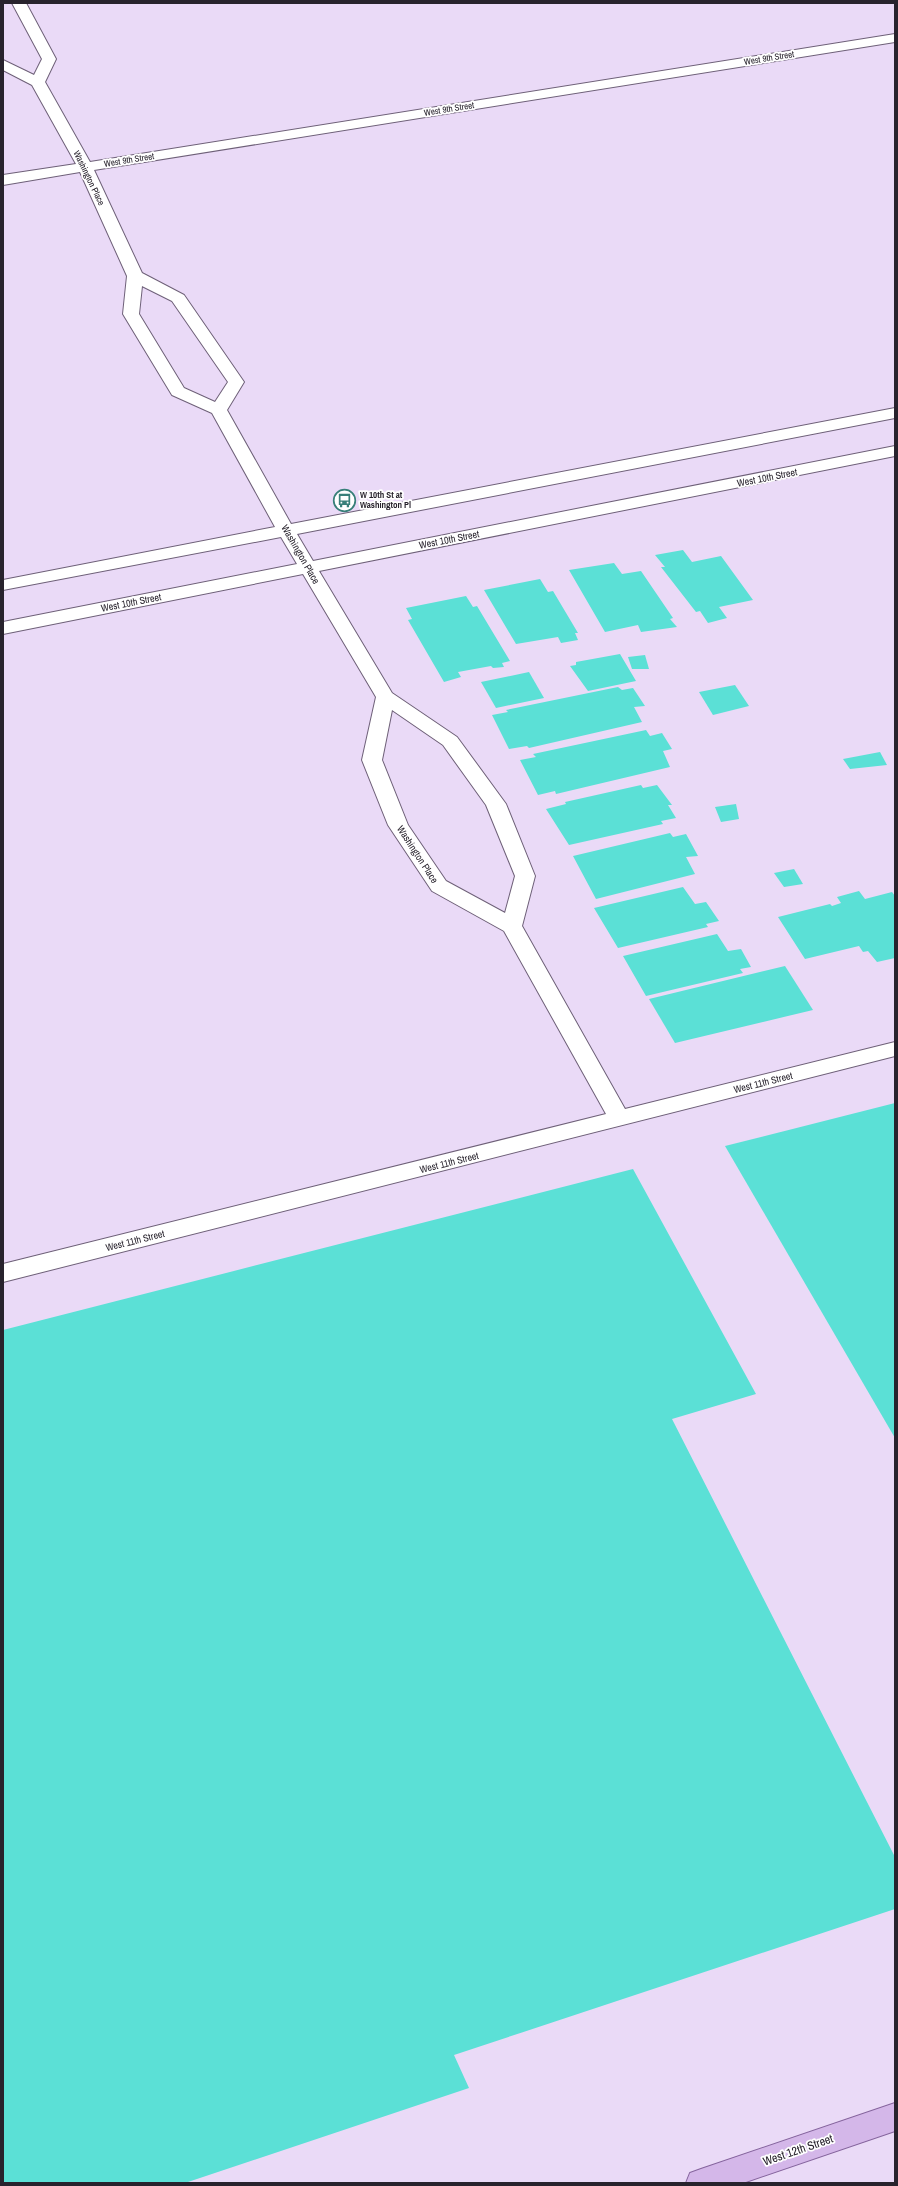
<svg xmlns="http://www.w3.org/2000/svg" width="898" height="2186" viewBox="0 0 898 2186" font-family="'Archivo Narrow',sans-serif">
  <rect width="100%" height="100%" fill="#eadaf7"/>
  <g fill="#5be0d6">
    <polygon points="683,550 692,562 721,556 753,600 719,607 727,618 708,623 700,611 696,612 661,567 665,567 655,555"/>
    <polygon points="614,563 622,574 641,571 673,618 670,619 677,627 641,632 638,625 605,632 569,570"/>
    <polygon points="540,579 548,592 553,591 578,633 575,633 578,640 561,643 558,637 516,644 484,590"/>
    <polygon points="466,596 473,607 477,606 510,661 502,663 504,667 493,668 491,666 458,672 461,677 444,682 408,620 412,619 406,608"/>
    <polygon points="620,654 636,681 588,691 570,666 576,665 576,662"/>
    <polygon points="645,655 649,669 632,669 628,657"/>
    <polygon points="529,672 544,698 496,708 481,682"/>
    <polygon points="735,685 749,706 713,715 699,692"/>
    <polygon points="618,687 622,690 633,688 645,706 634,707 642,722 529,748 527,746 509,749 492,715 508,712 506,710"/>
    <polygon points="646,730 650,736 662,733 672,749 663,751 670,767 556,794 555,791 538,795 520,760 536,757 533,754"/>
    <polygon points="880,752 887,765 850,769 843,759"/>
    <polygon points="641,785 643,788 657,785 672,805 668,805 676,818 661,821 663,824 569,845 546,809 566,804 565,802"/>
    <polygon points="736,804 739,819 721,822 715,807"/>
    <polygon points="670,833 673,837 686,834 698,856 686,857 695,874 596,899 573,856"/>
    <polygon points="794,869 803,884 784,887 774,873"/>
    <polygon points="683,887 695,904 706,902 719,921 706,924 708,927 618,948 594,908"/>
    <polygon points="859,891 865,899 892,892 895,896 895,958 877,962 868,951 863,952 859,946 805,959 778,917 830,904 832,906 841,903 837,897"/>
    <polygon points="717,934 728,951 741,949 751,967 740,969 743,973 646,996 623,956"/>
    <polygon points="785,966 813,1010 675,1043 649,999"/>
    <polygon points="895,1103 895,1438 725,1146"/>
    <polygon points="633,1169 756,1394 672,1419 895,1857 895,1909 454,2055 469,2088 185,2183 3,2183 3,1330"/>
  </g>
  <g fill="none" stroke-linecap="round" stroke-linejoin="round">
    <defs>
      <path id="minor" d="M12,3H26L56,59L45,82L90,162L895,34V42L94,170L142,273L184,295L244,382L227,410L291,524L895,408V418L297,534L313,561L895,446V456L319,571L392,693L457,737L506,804L535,876L522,926L625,1109L895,1042V1056L3,1282V1264L606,1114L504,931L432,891L388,825L362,760L376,697L303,574L3,634V622L297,564L281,537L3,590V580L275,527L212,413L172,395L123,314L127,276L80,172L3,185V175L76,164L32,85L3,70V60L34,75L42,59ZM142,286L172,301L228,382L215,402L184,388L139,314ZM392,710L443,745L486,805L515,876L505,913L446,881L408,825L382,760Z"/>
      <polygon id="major" points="895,2103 895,2131 743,2183 686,2183 690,2173 701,2169"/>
    </defs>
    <use href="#minor" stroke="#6e6078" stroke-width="2"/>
    <use href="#major" stroke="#85649d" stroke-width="2"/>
    <use href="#minor" fill="#fff" fill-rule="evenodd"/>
    <use href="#major" fill="#d4b7e9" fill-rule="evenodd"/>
  </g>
  <defs>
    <symbol id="bus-ring" viewBox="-11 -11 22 22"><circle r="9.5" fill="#fff" stroke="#387f79" stroke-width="1.5"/><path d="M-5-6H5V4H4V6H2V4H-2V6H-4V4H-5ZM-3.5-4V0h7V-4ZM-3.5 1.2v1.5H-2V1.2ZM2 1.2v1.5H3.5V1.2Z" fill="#387f79"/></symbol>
  </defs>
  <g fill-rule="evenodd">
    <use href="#bus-ring" x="332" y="488" width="25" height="25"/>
  </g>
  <g text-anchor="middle" stroke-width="3.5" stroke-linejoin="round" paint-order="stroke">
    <g font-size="9" fill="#28232d" stroke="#fff">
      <text transform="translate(769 58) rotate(-9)" y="3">West 9th Street</text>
      <text transform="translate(449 109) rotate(-9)" y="3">West 9th Street</text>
      <text transform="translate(129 160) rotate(-9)" y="3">West 9th Street</text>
      <text transform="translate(89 178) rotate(64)" y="3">Washington Place</text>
    </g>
    <g font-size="9" font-weight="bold" fill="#28232d" stroke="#fff" text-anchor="start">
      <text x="360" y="498">W 10th St at<tspan x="360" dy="10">Washington Pl</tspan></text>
    </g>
    <g font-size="10" fill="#28232d" stroke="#fff">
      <text transform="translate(767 477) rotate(-11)" y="4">West 10th Street</text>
      <text transform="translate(449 539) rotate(-11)" y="4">West 10th Street</text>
      <text transform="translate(301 554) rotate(60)" y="4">Washington Place</text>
      <text transform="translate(131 602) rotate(-11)" y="4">West 10th Street</text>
      <text transform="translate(418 854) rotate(57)" y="4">Washington Place</text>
      <text transform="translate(763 1082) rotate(-14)" y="4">West 11th Street</text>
      <text transform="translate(449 1162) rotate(-14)" y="4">West 11th Street</text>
      <text transform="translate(135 1240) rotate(-14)" y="4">West 11th Street</text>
    </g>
    <g font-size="12" fill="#28232d" stroke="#fff">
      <text transform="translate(798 2150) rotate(-19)" y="4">West 12th Street</text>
    </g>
  </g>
  <rect width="898" height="2186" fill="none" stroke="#28232d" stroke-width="8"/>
</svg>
